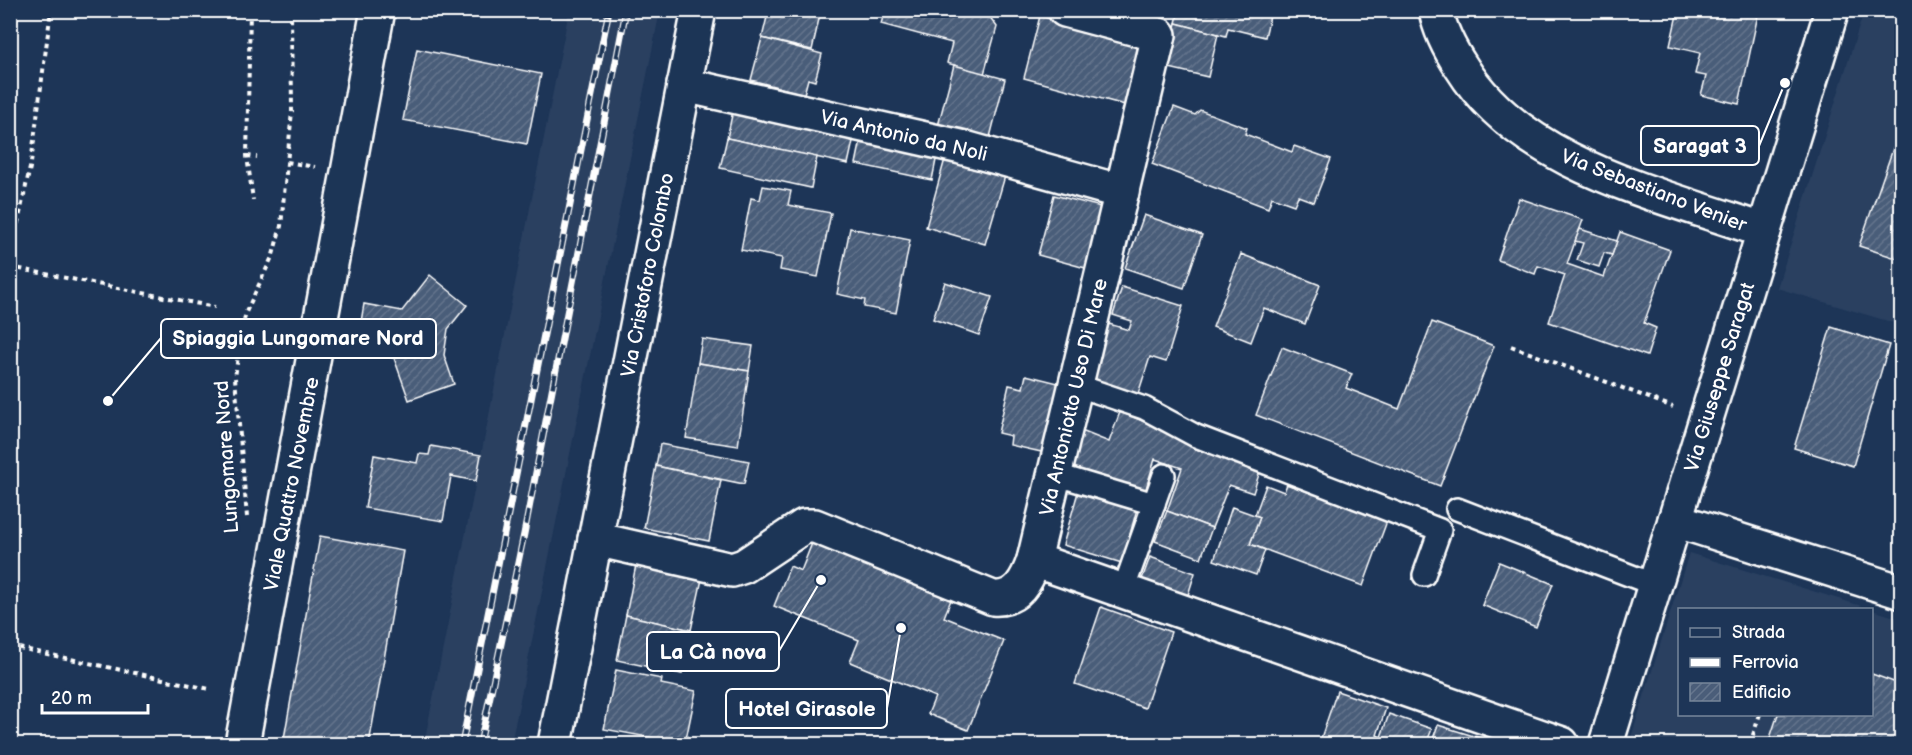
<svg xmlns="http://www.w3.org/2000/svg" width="1912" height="755" viewBox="0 0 1912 755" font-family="'Balsamiq Sans',sans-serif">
  <defs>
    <pattern id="building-hatch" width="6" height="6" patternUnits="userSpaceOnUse" patternTransform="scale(1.5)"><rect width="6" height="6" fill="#4a5d79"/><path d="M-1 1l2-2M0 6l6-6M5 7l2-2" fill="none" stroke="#65758d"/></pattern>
  </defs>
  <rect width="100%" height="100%" fill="#1d3557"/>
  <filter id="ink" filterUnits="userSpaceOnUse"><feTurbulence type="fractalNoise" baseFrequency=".0167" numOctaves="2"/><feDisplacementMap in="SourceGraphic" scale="12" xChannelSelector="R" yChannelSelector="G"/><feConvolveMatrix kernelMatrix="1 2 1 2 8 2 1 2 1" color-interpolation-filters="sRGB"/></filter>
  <g filter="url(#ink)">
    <g fill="#2a4161">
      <polygon points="569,11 660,11 511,744 424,744"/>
      <polygon points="1864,11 1901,11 1901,325 1777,288"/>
      <polygon points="1689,553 1871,609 1680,610 1680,714 1872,714 1872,610 1901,619 1901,744 1629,744"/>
    </g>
    <g fill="url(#building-hatch)" stroke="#fff" stroke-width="1.5">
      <polygon points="746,10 821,10 812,50 762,38 767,17"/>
      <polygon points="885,10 985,10 997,27 984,74 947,63 952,43 881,24"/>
      <polygon points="1179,10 1266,10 1271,12 1265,37 1228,28 1226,36 1176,23"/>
      <polygon points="1678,10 1759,10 1739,104 1701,95 1706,76 1695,74 1700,53 1670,46"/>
      <polygon points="1040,16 1142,43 1125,105 1024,78"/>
      <polygon points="1176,23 1218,34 1208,77 1165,67"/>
      <polygon points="762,38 822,54 815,81 808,79 804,94 751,80"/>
      <polygon points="417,49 541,74 527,144 403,120"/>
      <polygon points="954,65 1005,79 989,141 938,126"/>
      <polygon points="734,106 855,132 848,164 727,138"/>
      <polygon points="1174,107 1195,115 1200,110 1247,128 1245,134 1292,152 1294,146 1331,159 1314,202 1298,196 1294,205 1272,197 1268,208 1152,164"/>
      <polygon points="1902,123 1902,260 1859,246"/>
      <polygon points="862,135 938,150 932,180 856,164"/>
      <polygon points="727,138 817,157 811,188 720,168"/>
      <polygon points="945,159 1005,176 985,244 926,227"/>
      <polygon points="763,186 791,191 788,205 831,213 818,277 780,270 782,258 741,250 751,198 760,200"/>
      <polygon points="1054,195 1105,208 1089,269 1038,255"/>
      <polygon points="1519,198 1583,220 1567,264 1604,277 1620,232 1670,250 1644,323 1656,328 1647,356 1549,322 1565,275 1538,266 1535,274 1498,260"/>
      <polygon points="1144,215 1202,235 1184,288 1125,268"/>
      <polygon points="850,228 910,240 896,313 864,307 865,300 837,294"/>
      <polygon points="1580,229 1617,241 1612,255 1604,253 1599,267 1577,260 1583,243 1575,241"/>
      <polygon points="1241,254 1320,285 1305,324 1264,308 1251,342 1213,327"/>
      <polygon points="430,275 467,305 448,329 444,355 454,384 409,400 394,358 356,352 364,304 402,311"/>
      <polygon points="945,282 992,297 979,335 933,319"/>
      <polygon points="1122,287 1183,306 1166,362 1150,357 1138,394 1091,379 1109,324 1129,330 1132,321 1113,315"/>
      <polygon points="1432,322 1494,346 1440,486 1256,415 1282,347 1352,374 1346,388 1399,409"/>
      <polygon points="1831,327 1889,345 1853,466 1794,448"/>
      <polygon points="702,339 753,346 749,371 698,363"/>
      <polygon points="698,363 749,371 738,446 686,438"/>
      <polygon points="1026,375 1062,384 1046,453 1010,445 1011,436 998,433 1009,385 1023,388"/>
      <polygon points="1120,412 1261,468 1253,493 1229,485 1212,528 1167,511 1182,468 1155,459 1145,492 1068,467 1079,430 1109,442"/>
      <polygon points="660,444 749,461 744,484 656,466"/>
      <polygon points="431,446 481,455 476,481 451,476 443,521 365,508 374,455 417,463 419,454 429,455"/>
      <polygon points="656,466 721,480 709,541 644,528"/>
      <polygon points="1287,484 1387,521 1363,586 1250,544 1260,517 1255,515 1266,485 1284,492"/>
      <polygon points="1078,492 1137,509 1122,563 1063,545"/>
      <polygon points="1232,507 1260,517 1250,544 1265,550 1256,575 1214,560"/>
      <polygon points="1167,511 1212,528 1201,558 1155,541"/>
      <polygon points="320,536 403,551 369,744 283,744"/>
      <polygon points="814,538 953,595 944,617 1004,641 968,730 928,714 935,697 850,662 859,640 774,606 790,566 801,571"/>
      <polygon points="1150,557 1195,573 1187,598 1141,582"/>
      <polygon points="1499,562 1553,584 1536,627 1482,605"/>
      <polygon points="636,565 702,579 691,630 626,615"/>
      <polygon points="1101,607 1171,632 1145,708 1075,684"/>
      <polygon points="626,615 691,630 682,674 617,660"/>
      <polygon points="616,670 662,679 661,684 696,691 685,744 604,729"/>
      <polygon points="1872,674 1902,685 1902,744 1768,744 1778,714 1872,714"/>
      <polygon points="1337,691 1386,708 1377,735 1381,737 1389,714 1432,729 1426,744 1319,744"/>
      <polygon points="1438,725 1480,738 1478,744 1431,744"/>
    </g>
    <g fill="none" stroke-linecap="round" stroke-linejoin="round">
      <defs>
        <g id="lane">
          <polyline points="1076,385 1144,408 1196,436 1440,530 1424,575"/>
          <polyline points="1054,474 1154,504"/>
          <polyline points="1457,509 1655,585"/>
          <polyline points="1123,591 1164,475"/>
        </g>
        <g id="street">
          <path d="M1436,10C1440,32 1450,50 1462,68C1523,166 1661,194 1764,231"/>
          <polyline points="684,85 961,147 1122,192"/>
          <polyline points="1675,520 1902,592"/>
          <path d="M595,539L732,570L744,566L804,526H815L993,598C1017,600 1027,581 1034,560L1159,35L1065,10"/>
          <polyline points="1034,560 1562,744"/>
          <polyline points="242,744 378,10"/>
          <polyline points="1606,744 1832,10"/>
        </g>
        <polyline id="primary" points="555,744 699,10"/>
      </defs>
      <use href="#lane" stroke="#fff" stroke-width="26"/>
      <use href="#street" stroke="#fff" stroke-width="38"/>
      <use href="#primary" stroke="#fff" stroke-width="38"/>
      <g stroke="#fff" stroke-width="4" stroke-dasharray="4.5 4.5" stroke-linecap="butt">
        <polyline points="250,10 247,156 253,200"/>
        <polyline points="247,156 257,157"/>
        <polyline points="287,162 315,167"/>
        <polyline points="10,259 31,163 51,10"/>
        <polyline points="10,267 215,307"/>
        <polyline points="1511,346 1673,407"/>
        <polyline points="247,517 235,378 241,333 246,312 273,255 281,226 292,111 291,10"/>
        <polyline points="10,646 209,689"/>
        <polyline points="1750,744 1760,714"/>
      </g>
      <use href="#lane" stroke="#1d3557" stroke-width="21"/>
      <use href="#street" stroke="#1d3557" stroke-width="33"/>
      <use href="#primary" stroke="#1d3557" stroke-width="33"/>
      <defs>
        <g id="rail">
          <polyline points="462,744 609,10"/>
          <polyline points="480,744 524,534 626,10"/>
        </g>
      </defs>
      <use href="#rail" stroke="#fff" stroke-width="7"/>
      <use href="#rail" stroke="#1d3557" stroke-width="4.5" stroke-dasharray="14" stroke-linecap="butt"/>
    </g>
  </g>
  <g text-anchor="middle" stroke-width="4.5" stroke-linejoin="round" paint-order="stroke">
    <g font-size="20" fill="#fff" stroke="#1d3557">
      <text transform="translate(904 135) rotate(13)" y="7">Via Antonio da Noli</text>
      <text transform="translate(1654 190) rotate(21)" y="7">Via Sebastiano Venier</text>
      <text transform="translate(647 275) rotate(-79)" y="7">Via Cristoforo Colombo</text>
      <text transform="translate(1719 377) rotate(-73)" y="7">Via Giuseppe Saragat</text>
      <text transform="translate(1073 397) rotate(-77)" y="7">Via Antoniotto Uso Di Mare</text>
      <text transform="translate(226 457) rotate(-94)" y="7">Lungomare Nord</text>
      <text transform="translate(291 484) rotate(-79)" y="7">Viale Quattro Novembre</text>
    </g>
  </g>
  <path fill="none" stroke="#fff" stroke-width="2" d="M1785 83L1759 146M108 401L161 338M821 580L779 651M901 628L887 708"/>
  <g fill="#fff" stroke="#1d3557" stroke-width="2">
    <circle cx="1785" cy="83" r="6"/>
    <circle cx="108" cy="401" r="6"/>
    <circle cx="821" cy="580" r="6"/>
    <circle cx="901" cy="628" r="6"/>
  </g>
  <g fill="#1d3557" stroke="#fff" stroke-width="2">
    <rect x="1641" y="126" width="118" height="39" rx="6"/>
    <rect x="161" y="319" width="275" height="39" rx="6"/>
    <rect x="647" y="632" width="132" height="39" rx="6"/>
    <rect x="726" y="689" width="161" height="39" rx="6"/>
  </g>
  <g font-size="21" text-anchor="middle" font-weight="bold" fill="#fff">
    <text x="1700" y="153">Saragat 3</text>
    <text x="298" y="345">Spiaggia Lungomare Nord</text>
    <text x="713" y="659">La Cà nova</text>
    <text x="807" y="716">Hotel Girasole</text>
  </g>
  <rect width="1912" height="755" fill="none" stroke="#1d3557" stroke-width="36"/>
  <rect x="18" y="18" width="1876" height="719" fill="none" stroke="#fff" stroke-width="2" filter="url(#ink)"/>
  <rect x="1678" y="608" width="195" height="108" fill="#1d3557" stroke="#77869a" stroke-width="1.5"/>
  <rect x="1690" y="628" width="30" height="9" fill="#1d3557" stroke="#77869a" stroke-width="1.5"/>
  <text x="1732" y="638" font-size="18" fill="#ffffff">Strada</text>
  <rect x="1690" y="658" width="30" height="9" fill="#ffffff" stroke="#77869a" stroke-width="1.5"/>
  <text x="1732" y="668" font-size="18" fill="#ffffff">Ferrovia</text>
  <rect x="1690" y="683" width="30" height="18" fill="url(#building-hatch)" stroke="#77869a" stroke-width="1.5"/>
  <text x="1732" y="698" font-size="18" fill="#ffffff">Edificio</text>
  <path d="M42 704v9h106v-9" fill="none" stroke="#ffffff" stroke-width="3"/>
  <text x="51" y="704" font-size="18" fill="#ffffff" stroke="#1d3557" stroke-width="4.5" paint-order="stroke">20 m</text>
</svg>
